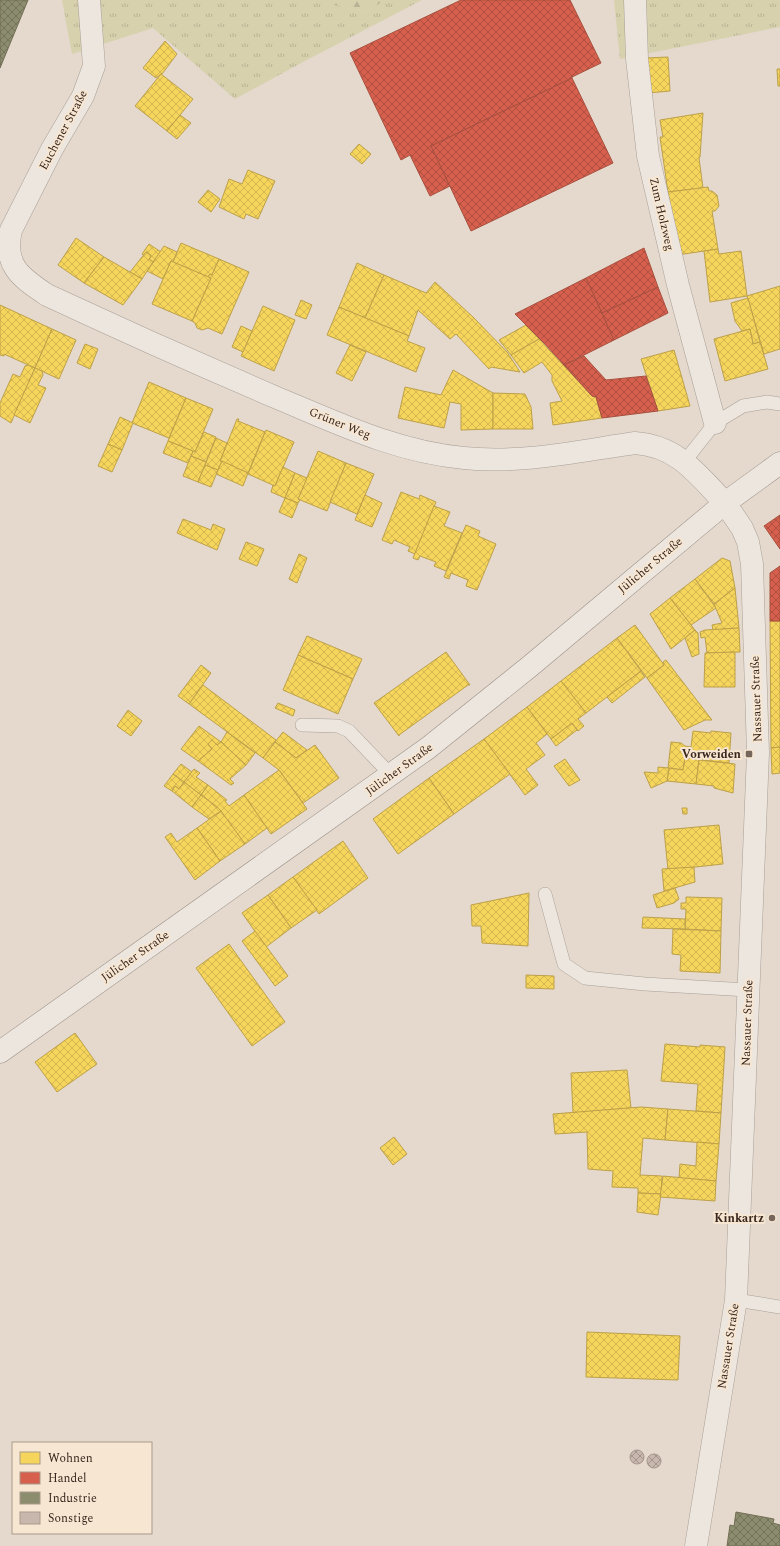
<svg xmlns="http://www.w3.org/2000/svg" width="780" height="1546" viewBox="0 0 780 1546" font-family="Spectral,serif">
  <defs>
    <pattern id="grass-tufts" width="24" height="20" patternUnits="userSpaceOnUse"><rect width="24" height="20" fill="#d8d1ae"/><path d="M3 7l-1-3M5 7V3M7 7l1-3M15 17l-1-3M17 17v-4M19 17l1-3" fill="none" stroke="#bab395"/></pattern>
    <pattern id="forest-firs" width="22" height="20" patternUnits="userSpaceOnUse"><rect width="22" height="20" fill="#d8d1ae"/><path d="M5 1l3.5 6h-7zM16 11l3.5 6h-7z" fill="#bab395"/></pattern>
    <pattern id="homes-cross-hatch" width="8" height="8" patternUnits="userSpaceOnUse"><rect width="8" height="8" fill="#f6d55c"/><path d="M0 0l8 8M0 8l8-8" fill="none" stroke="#d4b750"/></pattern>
    <pattern id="shops-cross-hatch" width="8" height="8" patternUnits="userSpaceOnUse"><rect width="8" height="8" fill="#d6604d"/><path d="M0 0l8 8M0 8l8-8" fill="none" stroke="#af4f3f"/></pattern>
    <pattern id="industry-cross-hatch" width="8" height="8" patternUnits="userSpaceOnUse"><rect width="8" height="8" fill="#8c8c6e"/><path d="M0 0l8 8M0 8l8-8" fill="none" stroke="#73725a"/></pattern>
    <pattern id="building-cross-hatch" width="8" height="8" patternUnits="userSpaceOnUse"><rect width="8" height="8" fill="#c8b7ad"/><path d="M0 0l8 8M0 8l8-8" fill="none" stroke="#a3958c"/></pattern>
  </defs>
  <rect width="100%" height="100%" fill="#e4d9cc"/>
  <g fill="url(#grass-tufts)">
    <polygon points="62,0 340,0 335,5 366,12 385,0 422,0 303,62 235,99 153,28 72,54"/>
    <polygon points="614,0 780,0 780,27 620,59"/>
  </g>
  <polygon fill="url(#forest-firs)" points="340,0 385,0 366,12 334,5"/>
  <g fill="url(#homes-cross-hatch)" stroke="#bda049">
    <polygon points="165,41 177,54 162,74 161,74 156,78 143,68"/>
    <polygon points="668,57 670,91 648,93 646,58"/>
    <polygon points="777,69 780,69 780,86 778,86"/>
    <polygon points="161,74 193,99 167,131 135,106"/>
    <polygon points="703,113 700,157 699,158 703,188 668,192 660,137 663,137 660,120"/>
    <polygon points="180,115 191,123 177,139 167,131"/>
    <polygon points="359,144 371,154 362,164 350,154"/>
    <polygon points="248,170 275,181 258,219 246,214 244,219 219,207 229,179 242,184"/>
    <polygon points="708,187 709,191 712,191 717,195 719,206 715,211 712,211 718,249 677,255 668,192"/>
    <polygon points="208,190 220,199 211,212 198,202"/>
    <polygon points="76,238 104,257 84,283 58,265"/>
    <polygon points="181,243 219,259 212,275 210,274 208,277 173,262"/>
    <polygon points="149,244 161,252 153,262 149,259 151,256 146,252 144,255 142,254"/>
    <polygon points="164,246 177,252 173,262 171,261 163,279 147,271"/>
    <polygon points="718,249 719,254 741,251 747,296 710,302 704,251"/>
    <polygon points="146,252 151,256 149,259 153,262 142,279 130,272"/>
    <polygon points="104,257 142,279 123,305 84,283"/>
    <polygon points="219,259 249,272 222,334 208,328 202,330 197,328 195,323 192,321 211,278 208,277 210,274 212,275"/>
    <polygon points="171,261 211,278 192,321 152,304"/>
    <polygon points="357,263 384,275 365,318 339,307"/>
    <polygon points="384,275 426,293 435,282 473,317 507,352 520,372 491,367 489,369 456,334 450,339 418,310 409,336 365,318"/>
    <polygon points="780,286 780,349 764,354 747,296"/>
    <polygon points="748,298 760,342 753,344 750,329 742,331 735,321 731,303"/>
    <polygon points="301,300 312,305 306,319 295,315"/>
    <polygon points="0,305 52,329 35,368 4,354 4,356 0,355"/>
    <polygon points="263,306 295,320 274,371 241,356"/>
    <polygon points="339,307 409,336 407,341 425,348 416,372 327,335"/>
    <polygon points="526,325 539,339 511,355 499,340"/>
    <polygon points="241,326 252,331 243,352 232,347"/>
    <polygon points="52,329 76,340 59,379 35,368"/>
    <polygon points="750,329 753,344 760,342 768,369 725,381 714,339"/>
    <polygon points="539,339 592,396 596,397 602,418 553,425 550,403 562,401 552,381 552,375 542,362 524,373 511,355"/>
    <polygon points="85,344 98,349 90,369 77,363"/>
    <polygon points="350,345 366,352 352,381 336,373"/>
    <polygon points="674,350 690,406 658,411 641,359"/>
    <polygon points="28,365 35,368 11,423 0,416 0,403 13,374 20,377 25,366"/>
    <polygon points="35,368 42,371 43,375 38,385 46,388 30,423 14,415"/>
    <polygon points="453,370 493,393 493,429 461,430 461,404 450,402 444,428 398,418 405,387 441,395"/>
    <polygon points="149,382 186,398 169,438 132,423"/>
    <polygon points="493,393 525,394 531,407 533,429 493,429"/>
    <polygon points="186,398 213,409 195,452 168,441"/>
    <polygon points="120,417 133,423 122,450 108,444"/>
    <polygon points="237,419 239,419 238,421 265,432 248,473 220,461"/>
    <polygon points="266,430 294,442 275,486 248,474"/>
    <polygon points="204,432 216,437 206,462 191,456 193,451 195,452"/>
    <polygon points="216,438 227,443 220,461 222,461 218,470 205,465"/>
    <polygon points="168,441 193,451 188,463 163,453"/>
    <polygon points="108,444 122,450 112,472 98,466"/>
    <polygon points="318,451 346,463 327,511 298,499"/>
    <polygon points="191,456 206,462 198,482 183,476"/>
    <polygon points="222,461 248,473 243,486 216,474"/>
    <polygon points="346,463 374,474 357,514 330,502"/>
    <polygon points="205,465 218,470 211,487 198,482"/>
    <polygon points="283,467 295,473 285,498 271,492 273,485 275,486"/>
    <polygon points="295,473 307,478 298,499 300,500 298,503 285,498"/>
    <polygon points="401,492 419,499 420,495 436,502 415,554 408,551 410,547 394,540 392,544 382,540"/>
    <polygon points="365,495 382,503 372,527 355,520"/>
    <polygon points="285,498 298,503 292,518 279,512"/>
    <polygon points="434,506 450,512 444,526 462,533 446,571 434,566 436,562 420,556 418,560 413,558"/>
    <polygon points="183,519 211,530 213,524 225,529 217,550 177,533"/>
    <polygon points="466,525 480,531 478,536 496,544 477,590 466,586 468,580 451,573 449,579 444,577"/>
    <polygon points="246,542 264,549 257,566 239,559"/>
    <polygon points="299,554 307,558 297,583 289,579"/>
    <polygon points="722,558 730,561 735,588 714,604 695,579"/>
    <polygon points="695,579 716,608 691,625 670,598"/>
    <polygon points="735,588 739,628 713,630 712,625 722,623 714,604"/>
    <polygon points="670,598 695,630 671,649 650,614"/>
    <polygon points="770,621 780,621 780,747 771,748"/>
    <polygon points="635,625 664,665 647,678 617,638"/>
    <polygon points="739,628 740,652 707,653 705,637 701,638 700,632 705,630"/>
    <polygon points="695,630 698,633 699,654 692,657 685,638"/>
    <polygon points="307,636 362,659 353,679 298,655"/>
    <polygon points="617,638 641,671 586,713 561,681"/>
    <polygon points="446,652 470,685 468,685 399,735 399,736 374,703"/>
    <polygon points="735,652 735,687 704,687 705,653"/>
    <polygon points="298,655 353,679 338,714 283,690"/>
    <polygon points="666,660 712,720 705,720 684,730 647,678 664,665 663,662"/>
    <polygon points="201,665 211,673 189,704 178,696"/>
    <polygon points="641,671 645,677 612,703 607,697"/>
    <polygon points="561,681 586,713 578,719 584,726 578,731 572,723 551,739 527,707"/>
    <polygon points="203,685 276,740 263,758 189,704"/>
    <polygon points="278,703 295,710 293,716 275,708"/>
    <polygon points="527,707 547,734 536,743 545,755 526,769 538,785 525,795 484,739"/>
    <polygon points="128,710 142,721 131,736 117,726"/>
    <polygon points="572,723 577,730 556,746 551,739"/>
    <polygon points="199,726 221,742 217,745 212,740 208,744 212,749 198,761 181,749"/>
    <polygon points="693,731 711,733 711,731 731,733 729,763 685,758 683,770 668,768 671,742 681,743 685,746 691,747"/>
    <polygon points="227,732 255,753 246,765 221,742"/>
    <polygon points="283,732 307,750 296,758 275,742"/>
    <polygon points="484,739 510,774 454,814 429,778"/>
    <polygon points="212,740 217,745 221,742 246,765 230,779 234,783 231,785 198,761 212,749 208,744"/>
    <polygon points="275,742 296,758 315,745 339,778 303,803 279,770 263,758"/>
    <polygon points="780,747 780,773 772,774 771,748"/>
    <polygon points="685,758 699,759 696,784 667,781 669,768 683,770"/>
    <polygon points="565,759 580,780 569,786 554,766"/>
    <polygon points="699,760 735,764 733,793 714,788 714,786 696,784"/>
    <polygon points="181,764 192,772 184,782 173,774"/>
    <polygon points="658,767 669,768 667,781 651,788 644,772 658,773"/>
    <polygon points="194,769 200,773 196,777 208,785 201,795 184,782"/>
    <polygon points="279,770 307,809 271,834 244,795"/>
    <polygon points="173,774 184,782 179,789 175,786 172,791 164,786"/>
    <polygon points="429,778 454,814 398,854 373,819"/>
    <polygon points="184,782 201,795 192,807 172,791 175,786 179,789"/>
    <polygon points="208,785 227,800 225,801 229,806 244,795 267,828 245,844 217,807 201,795"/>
    <polygon points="201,795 217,807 221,811 209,819 192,807"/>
    <polygon points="682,808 687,808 687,814 683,814"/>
    <polygon points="221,811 245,844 220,861 197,828"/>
    <polygon points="719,825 723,864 668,870 664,830"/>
    <polygon points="197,828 220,861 195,880 165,837 171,833 177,842"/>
    <polygon points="343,841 368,878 319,914 293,877"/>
    <polygon points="694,867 695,882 664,891 662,869"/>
    <polygon points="293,877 317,910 291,928 268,895"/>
    <polygon points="675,888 679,899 674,903 657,908 653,895"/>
    <polygon points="529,893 528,946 482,943 481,926 472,926 471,905"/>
    <polygon points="268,895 291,928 266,947 242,913"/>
    <polygon points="686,897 722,898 721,931 685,929 686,909 681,909 681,903 686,903"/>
    <polygon points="643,917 685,919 685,929 642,928"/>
    <polygon points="673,929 721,931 720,973 680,971 681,955 672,954"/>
    <polygon points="255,931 288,976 275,986 242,941"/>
    <polygon points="229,944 285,1022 252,1046 196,968"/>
    <polygon points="526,975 554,976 554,989 526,988"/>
    <polygon points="75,1033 97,1064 57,1092 35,1062"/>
    <polygon points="665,1044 700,1047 700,1045 725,1047 721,1113 696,1111 698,1084 661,1081"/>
    <polygon points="627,1070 631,1108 573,1113 571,1073"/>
    <polygon points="641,1107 668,1109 665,1140 643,1138 640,1175 662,1176 661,1194 638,1193 638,1188 612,1187 613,1171 588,1169 587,1132 555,1134 553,1114"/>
    <polygon points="668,1109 721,1113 719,1144 665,1140"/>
    <polygon points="394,1137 407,1154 393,1165 380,1148"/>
    <polygon points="697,1142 719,1144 716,1181 679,1178 680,1164 696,1166"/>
    <polygon points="663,1176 716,1181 715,1201 660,1197"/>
    <polygon points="638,1193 661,1194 658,1215 637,1212"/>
    <polygon points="587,1332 680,1336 678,1380 586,1377"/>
  </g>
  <g fill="url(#shops-cross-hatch)" stroke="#a74f3f">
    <polygon points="461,0 570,0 601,63 572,77 572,78 431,146 450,186 430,196 410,155 401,160 350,53"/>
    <polygon points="572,78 613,163 471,231 431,146"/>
    <polygon points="644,248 658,287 602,313 586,278"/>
    <polygon points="586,278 614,340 564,365 544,343 515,314"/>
    <polygon points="658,287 668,313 614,340 602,313"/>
    <polygon points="584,356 606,380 646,376 658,411 602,418 596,397 592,396 564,365"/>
    <polygon points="780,515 780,549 764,526"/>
    <polygon points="780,566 780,621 770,621 770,573"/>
  </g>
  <g fill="url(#industry-cross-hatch)" stroke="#736d56">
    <polygon points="0,0 28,0 0,68"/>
    <polygon points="736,1512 774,1519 773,1523 780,1525 780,1546 727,1546 730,1525 734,1526"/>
  </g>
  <g fill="url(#building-cross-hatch)" stroke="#a5958c">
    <circle cx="637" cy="1457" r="7"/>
    <circle cx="654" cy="1461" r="7"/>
  </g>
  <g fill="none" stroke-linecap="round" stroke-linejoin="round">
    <defs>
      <g id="service">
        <polyline points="685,461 715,423 743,406 767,402 780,404"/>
        <polyline points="302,725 338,726 349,731 391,775"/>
        <polyline points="545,894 564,964 585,978 645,984 748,990"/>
        <polyline points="736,1300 780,1307"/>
      </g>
      <g id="minor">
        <polyline points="635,0 637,59 648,156 678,285 715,423"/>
        <polyline points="696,1546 736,1300 758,753 752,564 748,542 742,528 725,503"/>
      </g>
      <path id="tertiary" d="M89,0L94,66L83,96L52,149L11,230C3,265 20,277 47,295C122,330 198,364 275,397C337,423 397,452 464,458C522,464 579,451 635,443C678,446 697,474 725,503"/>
      <polyline id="secondary" points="0,1052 428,748 529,667 725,503 780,463"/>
    </defs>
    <use href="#service" stroke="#aa9f96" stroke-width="14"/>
    <use href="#minor" stroke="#aa9f96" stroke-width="23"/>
    <use href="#tertiary" stroke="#aa9f96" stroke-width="23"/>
    <use href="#secondary" stroke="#998e85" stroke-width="23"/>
    <use href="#service" stroke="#ece6df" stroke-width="13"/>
    <use href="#minor" stroke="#ece6df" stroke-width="22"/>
    <use href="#tertiary" stroke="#ece6df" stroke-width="22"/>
    <use href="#secondary" stroke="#ece6df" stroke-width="22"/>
  </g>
  <g fill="#75655a" stroke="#f6e6d2" stroke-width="1.5">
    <rect x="745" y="750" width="8" height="8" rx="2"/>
    <circle cx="772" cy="1218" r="4"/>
  </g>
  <g text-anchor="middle" stroke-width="4" stroke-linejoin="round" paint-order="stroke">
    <g font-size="12" fill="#39261d" stroke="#f6e6d2">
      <text transform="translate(63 130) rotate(-62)" y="4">Euchener Straße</text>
      <text transform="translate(662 214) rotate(77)" y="4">Zum Holzweg</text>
      <text transform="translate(340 423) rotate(22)" y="4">Grüner Weg</text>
      <text transform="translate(650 565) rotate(-40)" y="4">Jülicher Straße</text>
      <text transform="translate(756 699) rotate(-92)" y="4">Nassauer Straße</text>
      <text transform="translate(399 769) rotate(-36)" y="4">Jülicher Straße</text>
      <text transform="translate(135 956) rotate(-35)" y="4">Jülicher Straße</text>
      <text transform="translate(747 1023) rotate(-88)" y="4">Nassauer Straße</text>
      <text transform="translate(728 1346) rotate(-81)" y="4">Nassauer Straße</text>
    </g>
    <g font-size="12" font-weight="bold" fill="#39261d" stroke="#f6e6d2" text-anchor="end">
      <text x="741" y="758">Vorweiden</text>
      <text x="764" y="1222">Kinkartz</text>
    </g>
  </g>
  <rect x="12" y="1442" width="140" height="92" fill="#f6e6d2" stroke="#aa998a"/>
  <rect x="20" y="1452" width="20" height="12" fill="#f6d55c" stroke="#aa998a"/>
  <text x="48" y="1462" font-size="12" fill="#39261d">Wohnen</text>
  <rect x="20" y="1472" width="20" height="12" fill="#d6604d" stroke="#aa998a"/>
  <text x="48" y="1482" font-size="12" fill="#39261d">Handel</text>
  <rect x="20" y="1492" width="20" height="12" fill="#8c8c6e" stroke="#aa998a"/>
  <text x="48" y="1502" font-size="12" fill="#39261d">Industrie</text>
  <rect x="20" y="1512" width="20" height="12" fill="#c8b7ad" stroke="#aa998a"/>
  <text x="48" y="1522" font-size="12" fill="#39261d">Sonstige</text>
</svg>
